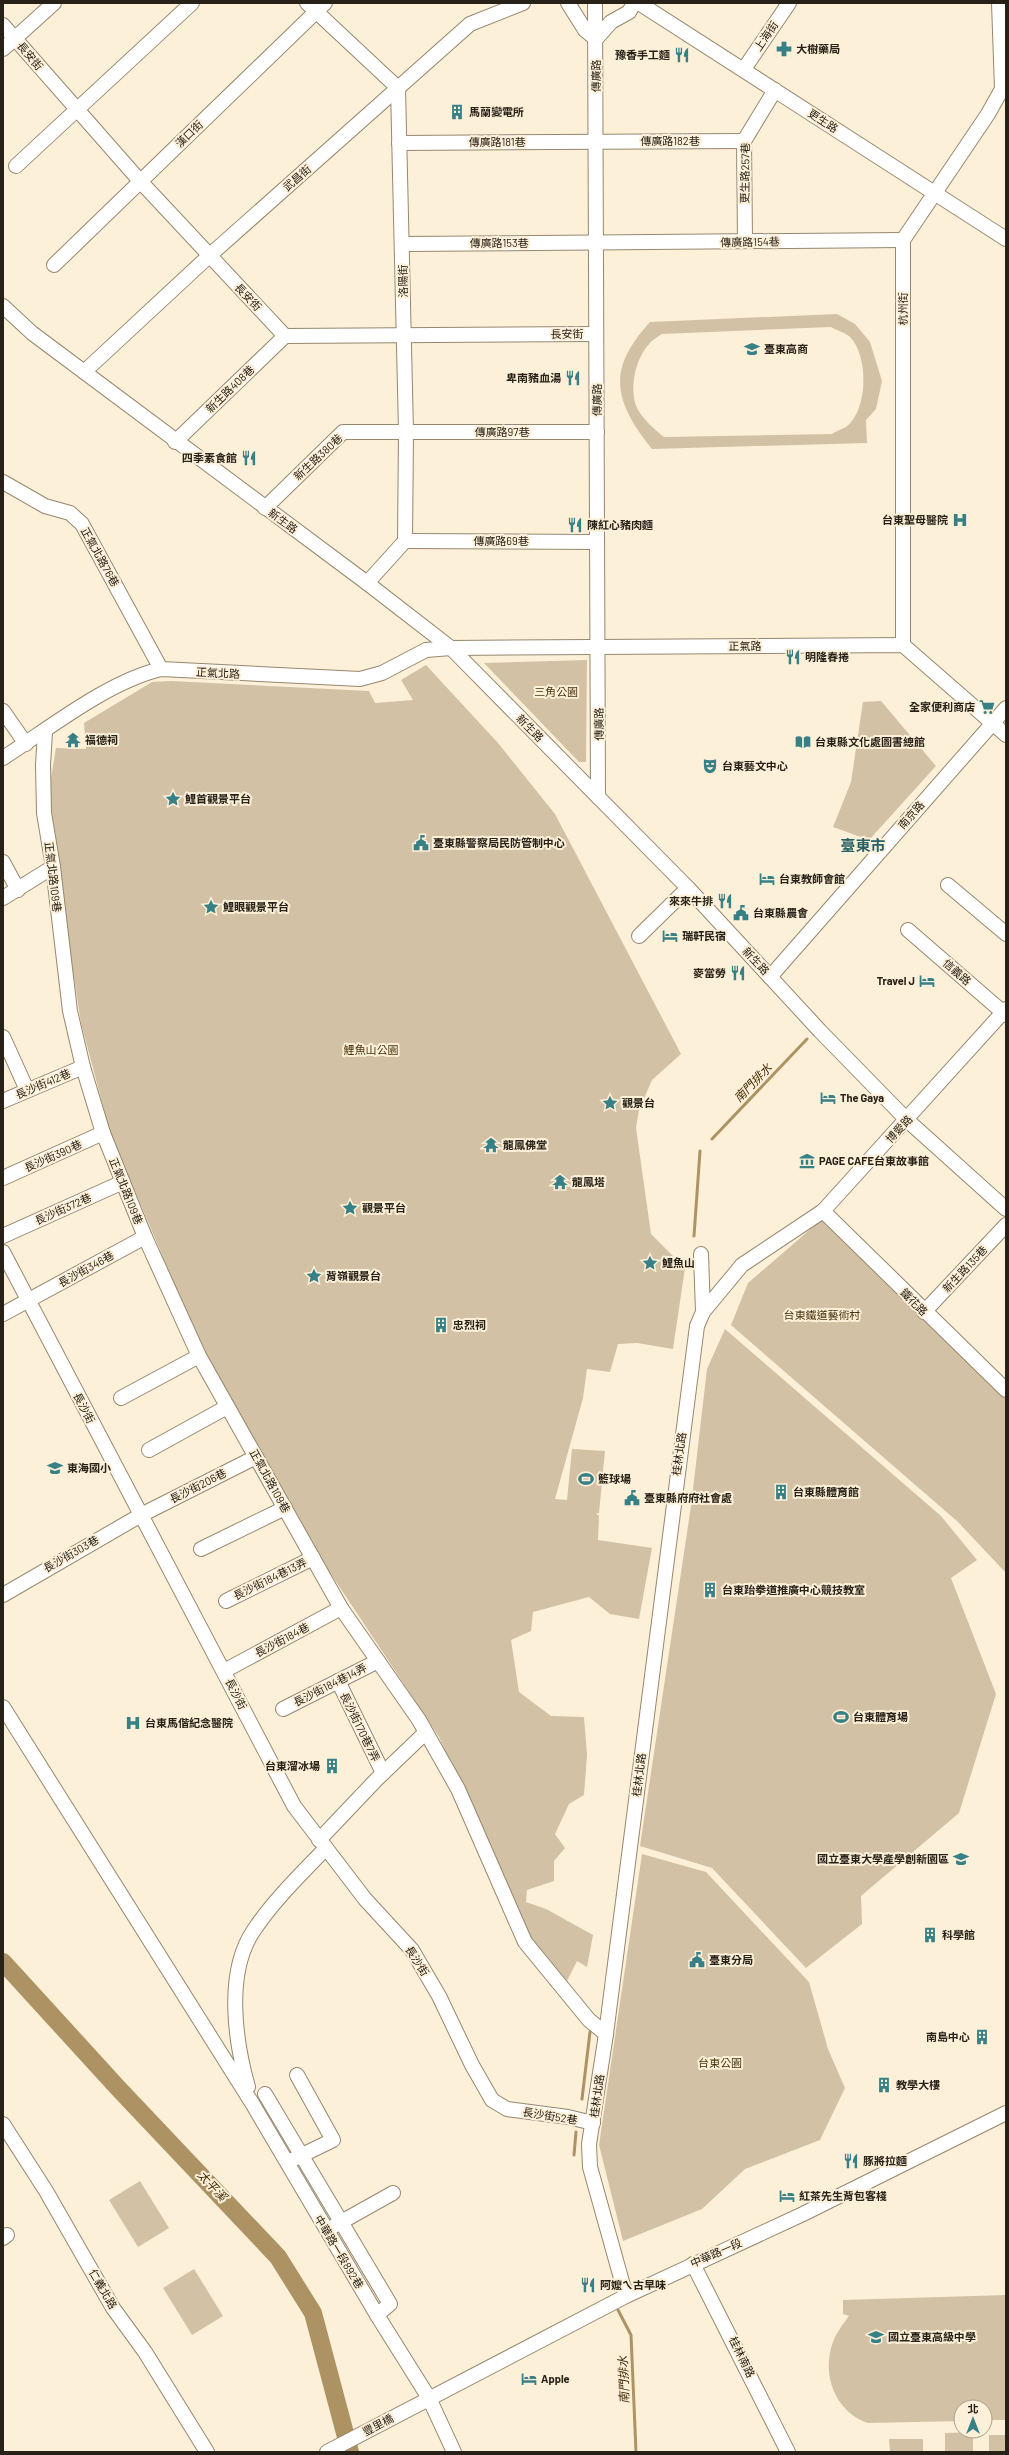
<svg xmlns="http://www.w3.org/2000/svg" width="1009" height="2455" viewBox="0 0 1009 2455" font-family="Barlow,'Noto Sans TC',sans-serif">
  <rect width="100%" height="100%" fill="#fdf0d9"/>
  <g fill="#d2c1a4" fill-rule="evenodd">
    <path d="M837,314L855,324L870,342L882,381L876,409L866,420L867,443L652,449C614,401 606,370 650,322ZM831,327C836,330 846,333 850,337C869,356 868,411 846,427C842,429 836,431 832,434L664,437C654,429 645,421 638,410C628,391 635,358 650,343C653,339 658,337 662,334Z"/>
    <polygon points="587,660 586,762 579,762 484,663"/>
    <polygon points="426,665 498,743 555,814 681,1054 652,1080 639,1110 636,1128 651,1234 685,1268 673,1349 637,1343 618,1344 610,1372 587,1369 583,1398 555,1499 567,1500 572,1449 605,1451 599,1513 596,1513 599,1516 598,1540 652,1548 639,1619 610,1614 589,1597 533,1612 531,1631 511,1640 519,1692 551,1716 584,1717 587,1755 584,1795 569,1804 555,1834 565,1848 554,1861 554,1881 527,1890 526,1902 546,1909 593,1935 587,1967 577,1961 566,1983 537,1954 439,1737 311,1544 201,1347 110,1132 81,1023 62,900 49,790 56,748 86,749 84,723 152,682 171,681 369,691 375,703 413,700 401,680"/>
    <polygon points="881,701 936,766 869,840 833,827 851,782 863,702"/>
    <polygon points="821,1220 1006,1398 1006,1573 958,1522 731,1325 748,1283"/>
    <polygon points="725,1329 941,1516 977,1560 951,1578 996,1694 959,1813 861,1896 862,1924 806,1968 712,1868 640,1846 691,1506 707,1369"/>
    <polygon points="642,1854 706,1872 809,1982 828,2049 845,2088 820,2140 745,2169 702,2209 623,2241 599,2145"/>
    <polygon points="140,2181 169,2228 138,2247 109,2200"/>
    <polygon points="194,2269 223,2316 192,2335 163,2288"/>
    <path d="M1006,2295V2420H985V2407H961V2421L868,2423C835,2412 821,2374 833,2342C836,2333 843,2324 849,2316L843,2314V2300Z"/>
    <polygon points="973,2432 973,2452 945,2452 945,2433"/>
    <rect x="989" y="2435" width="17" height="17"/>
    <polygon points="889,2439 923,2439 923,2452 890,2452"/>
  </g>
  <g fill="none" stroke-linecap="round" stroke-linejoin="round">
    <g stroke="#ad9364" stroke-width="3">
      <polyline points="712,1139 807,1039"/>
      <polyline points="694,1236 700,1151"/>
      <polyline points="582,2099 590,2032"/>
      <polyline points="574,2155 576,2132"/>
      <polyline points="618,2310 631,2335 636,2452"/>
    </g>
    <polyline stroke="#ad9364" stroke-width="18" points="3,1962 118,2088 278,2257 313,2313 350,2452"/>
    <defs>
      <g id="minor">
        <polyline points="307,3 398,88 406,432 405,541 367,583"/>
        <polyline points="568,3 585,30 596,39"/>
        <polyline points="595,3 598,797"/>
        <polyline points="639,3 1006,239"/>
        <polyline points="3,25 140,181 285,336 596,334"/>
        <polyline points="596,39 611,22 629,12 634,3"/>
        <polyline points="3,49 54,3"/>
        <polyline points="744,69 789,3"/>
        <polyline points="399,143 744,141"/>
        <polyline points="16,166 192,3"/>
        <polyline points="745,241 744,141 775,90"/>
        <polyline points="402,244 903,240"/>
        <polyline points="54,265 325,3"/>
        <polyline points="3,306 32,333 367,583 451,648 688,888 820,1031 907,1120 1006,1209"/>
        <polyline points="84,372 209,256 470,24 523,3"/>
        <polyline points="175,442 285,336"/>
        <polyline points="3,482 45,506 70,513 82,524 161,669"/>
        <polyline points="265,508 343,432 597,432"/>
        <polyline points="405,541 597,542"/>
        <polyline points="903,645 903,240 988,114 1002,89 999,3"/>
        <polyline points="3,711 26,744"/>
        <polyline points="45,732 43,765 44,813 53,867 70,1011 83,1067 103,1133 145,1237 199,1356 341,1608 419,1720 458,1789 525,1942 589,2020 606,2034"/>
        <path d="M3,758C50,728 107,682 161,669L360,679L382,673L426,650L451,648L903,645L1006,735"/>
        <polyline points="3,862 18,890"/>
        <polyline points="948,885 1006,934"/>
        <polyline points="3,898 53,867"/>
        <polyline points="908,930 1006,1015"/>
        <polyline points="639,936 688,888"/>
        <polyline points="770,977 1006,708"/>
        <polyline points="3,1037 27,1090"/>
        <polyline points="3,1101 83,1067"/>
        <polyline points="3,1178 103,1133"/>
        <polyline points="823,1211 1006,1390"/>
        <polyline points="3,1236 123,1182"/>
        <polyline points="3,1252 294,1806 365,1899 412,1950 439,1996 472,2065 492,2100 507,2109 568,2117 593,2123"/>
        <polyline points="701,1254 703,1312"/>
        <polyline points="924,1312 1006,1225"/>
        <polyline points="3,1314 145,1237"/>
        <polyline points="121,1398 199,1356"/>
        <polyline points="149,1450 227,1407"/>
        <polyline points="201,1549 285,1508"/>
        <polyline points="3,1595 141,1515 256,1457"/>
        <polyline points="226,1601 313,1558"/>
        <polyline points="224,1671 341,1608"/>
        <polyline points="338,1681 383,1773"/>
        <polyline points="3,1707 252,2103 377,2315 429,2398 454,2452"/>
        <polyline points="283,1709 378,1661"/>
        <polyline points="319,1840 377,1779 425,1733"/>
        <path d="M248,2087C235,2041 225,1972 254,1930C274,1900 301,1874 326,1848"/>
        <polyline points="265,2094 390,2304 377,2315"/>
        <polyline points="3,2124 46,2191 113,2308 145,2352 207,2452"/>
        <polyline points="294,2159 333,2140 297,2075"/>
        <polyline points="334,2226 393,2193"/>
        <polyline points="3,2238 7,2235"/>
        <polyline points="693,2264 788,2452"/>
        <polyline points="626,2296 590,2167 589,2144 606,2034 697,1326 703,1312 742,1265 823,1211 1006,1009"/>
        <polyline points="327,2452 626,2296 803,2214 1006,2113"/>
      </g>
    </defs>
    <use href="#minor" stroke="#96876d" stroke-width="16"/>
    <use href="#minor" stroke="#fff" stroke-width="14"/>
  </g>
  <defs>
    <symbol id="pharmacy-bare" viewBox="-9 -9 18 18"><path d="M-2-6h4v4h4v4h-4v4h-4v-4h-4v-4h4Z" fill="#378086" stroke="#fdf0d9" stroke-width="2.5" paint-order="stroke"/></symbol>
    <symbol id="restaurant-bare" viewBox="-9 -9 18 18"><path d="M-5-6h1v4h1v-4h1v4h1v-4h1v5L-1.5 .5V6h-2V.5L-5-1ZM5-6V6H3V1.5H1.5Q1.5-4 5-6Z" fill="#378086" stroke="#fdf0d9" stroke-width="2.5" paint-order="stroke"/></symbol>
    <symbol id="building-bare" viewBox="-9 -9 18 18"><path d="M-4-6H4V6H1V3H-1V6H-4ZM-2.5-4.3h1.7v1.8h-1.7ZM.8-4.3h1.7v1.8H.8ZM-2.5-1h1.7V.8h-1.7ZM.8-1h1.7V.8H.8Z" fill="#378086" stroke="#fdf0d9" stroke-width="2.5" paint-order="stroke"/></symbol>
    <symbol id="school-bare" viewBox="-9 -9 18 18"><path d="M0-5L7-2L0 1L-7-2ZM-4 1L0 2.5L4 1V4Q0 6-4 4Z" fill="#378086" stroke="#fdf0d9" stroke-width="2.5" paint-order="stroke"/></symbol>
    <symbol id="hospital-bare" viewBox="-9 -9 18 18"><path d="M-5-5h3v3.5h4V-5h3V5h-3V1.5h-4V5h-3Z" fill="#378086" stroke="#fdf0d9" stroke-width="2.5" paint-order="stroke"/></symbol>
    <symbol id="supermarket-bare" viewBox="-9 -9 18 18"><path d="M-6-5.5h2.5l.6 2H6L4.5 2H-2.5L-4.4-4H-6ZM-1.5 3.2a1.3 1.3 0 1 0 .1 0ZM3 3.2a1.3 1.3 0 1 0 .1 0Z" fill="#378086" stroke="#fdf0d9" stroke-width="2.5" paint-order="stroke"/></symbol>
    <symbol id="temple-bare" viewBox="-9 -9 18 18"><path d="M0-6L5-2H3V0L6.5 2.5H4V6H1.5V3h-3V6H-4V2.5H-6.5L-3 0V-2H-5Z" fill="#378086" stroke="#fdf0d9" stroke-width="2.5" paint-order="stroke"/></symbol>
    <symbol id="library-bare" viewBox="-9 -9 18 18"><path d="M-6-4Q-3-5.5-.7-3.5V5Q-3 3-6 4ZM6-4Q3-5.5 .7-3.5V5Q3 3 6 4Z" fill="#378086" stroke="#fdf0d9" stroke-width="2.5" paint-order="stroke"/></symbol>
    <symbol id="theatre-bare" viewBox="-9 -9 18 18"><path d="M-5-5.5Q0-4 5-5.5V0Q5 5 0 6Q-5 5-5 0ZM-3.3-2.5H-1v1.5H-3.3ZM1-2.5H3.3v1.5H1ZM-2.8 1Q0 5.5 2.8 1Z" fill="#378086" stroke="#fdf0d9" stroke-width="2.5" paint-order="stroke"/></symbol>
    <symbol id="sight-bare" viewBox="-9 -9 18 18"><path d="M0-6L1.8-2.2L6-1.7L2.9 1.2L3.7 5.4L0 3.3L-3.7 5.4L-2.9 1.2L-6-1.7L-1.8-2.2Z" fill="#378086" stroke="#fdf0d9" stroke-width="2.5" paint-order="stroke"/></symbol>
    <symbol id="civic-bare" viewBox="-9 -9 18 18"><path d="M-.6-6.5H3V-4.5H.6V-3L4-1V1h2V6H-6V1h2V-1L-.6-3ZM-1.2 2.5V6h2.4V2.5Z" fill="#378086" stroke="#fdf0d9" stroke-width="2.5" paint-order="stroke"/></symbol>
    <symbol id="hotel-bare" viewBox="-9 -9 18 18"><path d="M-6-4.5h1.5V1H6V5H4.5V3h-9V5H-6ZM-4 0a1.8 1.8 0 1 1 3.6 0ZM.5 0V-2.5h3Q6-2.5 6 0Z" fill="#378086" stroke="#fdf0d9" stroke-width="2.5" paint-order="stroke"/></symbol>
    <symbol id="museum-bare" viewBox="-9 -9 18 18"><path d="M0-6L6-3V-2H-6V-3ZM-5-1h2V3h-2ZM-1-1h2V3h-2ZM3-1h2V3H3ZM-6 4H6V6H-6Z" fill="#378086" stroke="#fdf0d9" stroke-width="2.5" paint-order="stroke"/></symbol>
    <symbol id="stadium-bare" viewBox="-9 -9 18 18"><path d="M0-5a6.5 5 0 1 0 0 10a6.5 5 0 1 0 0-10ZM-3.5-1.8h7v3.6h-7Z" fill="#378086" stroke="#fdf0d9" stroke-width="2.5" paint-order="stroke"/></symbol>
  </defs>
  <g fill-rule="evenodd">
    <use href="#pharmacy-bare" x="773" y="38" width="22" height="22"/>
    <use href="#restaurant-bare" x="671" y="44" width="22" height="22"/>
    <use href="#building-bare" x="446" y="101" width="22" height="22"/>
    <use href="#school-bare" x="741" y="338" width="22" height="22"/>
    <use href="#restaurant-bare" x="562" y="367" width="22" height="22"/>
    <use href="#restaurant-bare" x="238" y="447" width="22" height="22"/>
    <use href="#hospital-bare" x="949" y="509" width="22" height="22"/>
    <use href="#restaurant-bare" x="564" y="514" width="22" height="22"/>
    <use href="#restaurant-bare" x="782" y="646" width="22" height="22"/>
    <use href="#supermarket-bare" x="976" y="696" width="22" height="22"/>
    <use href="#temple-bare" x="62" y="729" width="22" height="22"/>
    <use href="#library-bare" x="792" y="731" width="22" height="22"/>
    <use href="#theatre-bare" x="699" y="755" width="22" height="22"/>
    <use href="#sight-bare" x="162" y="788" width="22" height="22"/>
    <use href="#civic-bare" x="410" y="832" width="22" height="22"/>
    <use href="#hotel-bare" x="756" y="868" width="22" height="22"/>
    <use href="#restaurant-bare" x="714" y="890" width="22" height="22"/>
    <use href="#sight-bare" x="200" y="896" width="22" height="22"/>
    <use href="#civic-bare" x="730" y="902" width="22" height="22"/>
    <use href="#hotel-bare" x="659" y="925" width="22" height="22"/>
    <use href="#restaurant-bare" x="727" y="962" width="22" height="22"/>
    <use href="#hotel-bare" x="916" y="970" width="22" height="22"/>
    <use href="#hotel-bare" x="817" y="1087" width="22" height="22"/>
    <use href="#sight-bare" x="599" y="1092" width="22" height="22"/>
    <use href="#temple-bare" x="480" y="1134" width="22" height="22"/>
    <use href="#museum-bare" x="796" y="1150" width="22" height="22"/>
    <use href="#temple-bare" x="549" y="1171" width="22" height="22"/>
    <use href="#sight-bare" x="339" y="1197" width="22" height="22"/>
    <use href="#sight-bare" x="639" y="1252" width="22" height="22"/>
    <use href="#sight-bare" x="303" y="1265" width="22" height="22"/>
    <use href="#building-bare" x="430" y="1314" width="22" height="22"/>
    <use href="#school-bare" x="44" y="1457" width="22" height="22"/>
    <use href="#stadium-bare" x="575" y="1468" width="22" height="22"/>
    <use href="#building-bare" x="770" y="1481" width="22" height="22"/>
    <use href="#civic-bare" x="621" y="1487" width="22" height="22"/>
    <use href="#building-bare" x="699" y="1579" width="22" height="22"/>
    <use href="#stadium-bare" x="830" y="1706" width="22" height="22"/>
    <use href="#hospital-bare" x="122" y="1712" width="22" height="22"/>
    <use href="#building-bare" x="321" y="1755" width="22" height="22"/>
    <use href="#school-bare" x="950" y="1848" width="22" height="22"/>
    <use href="#building-bare" x="919" y="1924" width="22" height="22"/>
    <use href="#civic-bare" x="686" y="1949" width="22" height="22"/>
    <use href="#building-bare" x="971" y="2026" width="22" height="22"/>
    <use href="#building-bare" x="873" y="2074" width="22" height="22"/>
    <use href="#restaurant-bare" x="840" y="2150" width="22" height="22"/>
    <use href="#hotel-bare" x="776" y="2185" width="22" height="22"/>
    <use href="#restaurant-bare" x="577" y="2274" width="22" height="22"/>
    <use href="#school-bare" x="865" y="2326" width="22" height="22"/>
    <use href="#hotel-bare" x="518" y="2368" width="22" height="22"/>
  </g>
  <g text-anchor="middle" stroke-width="4" stroke-linejoin="round" paint-order="stroke">
    <g font-size="11" fill="#272117" stroke="#fdf0d9">
      <text transform="translate(766 36) rotate(-56)" y="4">上海街</text>
      <text transform="translate(30 56) rotate(50)" y="4">長安街</text>
      <text transform="translate(596 76) rotate(-90)" y="4">傳廣路</text>
      <text transform="translate(823 121) rotate(33)" y="4">更生路</text>
      <text transform="translate(189 134) rotate(-44)" y="4">漢口街</text>
      <text x="670" y="145">傳廣路182巷</text>
      <text x="497" y="146">傳廣路181巷</text>
      <text transform="translate(745 173) rotate(-89)" y="4">更生路257巷</text>
      <text transform="translate(297 178) rotate(-41)" y="4">武昌街</text>
      <text transform="translate(750 242) rotate(-1)" y="4">傳廣路154巷</text>
      <text x="499" y="247">傳廣路153巷</text>
      <text transform="translate(403 281) rotate(-91)" y="4">洛陽街</text>
      <text transform="translate(248 297) rotate(46)" y="4">長安街</text>
      <text transform="translate(903 309) rotate(-90)" y="4">杭州街</text>
      <text transform="translate(567 334) rotate(-1)" y="4">長安街</text>
      <text transform="translate(230 389) rotate(-44)" y="4">新生路408巷</text>
      <text transform="translate(597 400) rotate(-90)" y="4">傳廣路</text>
      <text x="502" y="436">傳廣路97巷</text>
      <text transform="translate(318 457) rotate(-43)" y="4">新生路380巷</text>
      <text transform="translate(283 521) rotate(36)" y="4">新生路</text>
      <text x="501" y="545">傳廣路69巷</text>
      <text transform="translate(100 557) rotate(61)" y="4">正氣北路76巷</text>
      <text x="745" y="650">正氣路</text>
      <text transform="translate(218 673) rotate(3)" y="4">正氣北路</text>
      <text transform="translate(599 724) rotate(-91)" y="4">傳廣路</text>
      <text transform="translate(530 728) rotate(45)" y="4">新生路</text>
      <text transform="translate(911 815) rotate(-49)" y="4">南京路</text>
      <text transform="translate(53 877) rotate(83)" y="4">正氣北路109巷</text>
      <text transform="translate(756 961) rotate(47)" y="4">新生路</text>
      <text transform="translate(957 972) rotate(41)" y="4">信義路</text>
      <text transform="translate(43 1084) rotate(-23)" y="4">長沙街412巷</text>
      <text transform="translate(899 1129) rotate(-47)" y="4">博愛路</text>
      <text transform="translate(53 1156) rotate(-24)" y="4">長沙街390巷</text>
      <text transform="translate(126 1191) rotate(68)" y="4">正氣北路109巷</text>
      <text transform="translate(63 1209) rotate(-24)" y="4">長沙街372巷</text>
      <text transform="translate(86 1269) rotate(-29)" y="4">長沙街346巷</text>
      <text transform="translate(965 1269) rotate(-47)" y="4">新生路135巷</text>
      <text transform="translate(914 1302) rotate(45)" y="4">鐵花路</text>
      <text transform="translate(84 1408) rotate(62)" y="4">長沙街</text>
      <text transform="translate(679 1454) rotate(-82)" y="4">桂林北路</text>
      <text transform="translate(270 1481) rotate(61)" y="4">正氣北路109巷</text>
      <text transform="translate(198 1486) rotate(-27)" y="4">長沙街206巷</text>
      <text transform="translate(71 1554) rotate(-30)" y="4">長沙街303巷</text>
      <text transform="translate(270 1579) rotate(-26)" y="4">長沙街184巷13弄</text>
      <text transform="translate(282 1640) rotate(-28)" y="4">長沙街184巷</text>
      <text transform="translate(330 1685) rotate(-27)" y="4">長沙街184巷14弄</text>
      <text transform="translate(236 1694) rotate(63)" y="4">長沙街</text>
      <text transform="translate(360 1727) rotate(64)" y="4">長沙街170巷7弄</text>
      <text transform="translate(639 1775) rotate(-83)" y="4">桂林北路</text>
      <text transform="translate(417 1961) rotate(57)" y="4">長沙街</text>
      <text transform="translate(597 2096) rotate(-82)" y="4">桂林北路</text>
      <text transform="translate(550 2116) rotate(9)" y="4">長沙街52巷</text>
      <text transform="translate(339 2252) rotate(59)" y="4">中華路一段892巷</text>
      <text transform="translate(716 2253) rotate(-24)" y="4">中華路一段</text>
      <text transform="translate(103 2289) rotate(60)" y="4">仁義北路</text>
      <text transform="translate(742 2357) rotate(64)" y="4">桂林南路</text>
      <text transform="translate(378 2425) rotate(-28)" y="4">豐里橋</text>
    </g>
    <g font-size="11" font-weight="bold" fill="#272117" stroke="#fdf0d9" text-anchor="start">
      <text x="796" y="53">大樹藥局</text>
      <text x="670" y="59" text-anchor="end">豫香手工麵</text>
      <text x="469" y="116">馬蘭變電所</text>
      <text x="764" y="353">臺東高商</text>
      <text x="561" y="382" text-anchor="end">卑南豬血湯</text>
      <text x="237" y="462" text-anchor="end">四季素食館</text>
      <text x="948" y="524" text-anchor="end">台東聖母醫院</text>
      <text x="587" y="529">陳紅心豬肉麵</text>
      <text x="805" y="661">明隆春捲</text>
      <text x="975" y="711" text-anchor="end">全家便利商店</text>
      <text x="85" y="744">福德祠</text>
      <text x="815" y="746">台東縣文化處圖書總館</text>
      <text x="722" y="770">台東藝文中心</text>
      <text x="185" y="803">鯉首觀景平台</text>
      <text x="433" y="847">臺東縣警察局民防管制中心</text>
      <text x="779" y="883">台東教師會館</text>
      <text x="713" y="905" text-anchor="end">來來牛排</text>
      <text x="223" y="911">鯉眼觀景平台</text>
      <text x="753" y="917">台東縣農會</text>
      <text x="682" y="940">瑞軒民宿</text>
      <text x="726" y="977" text-anchor="end">麥當勞</text>
      <text x="915" y="985" text-anchor="end">Travel J</text>
      <text x="840" y="1102">The Gaya</text>
      <text x="622" y="1107">觀景台</text>
      <text x="503" y="1149">龍鳳佛堂</text>
      <text x="819" y="1165">PAGE CAFE台東故事館</text>
      <text x="572" y="1186">龍鳳塔</text>
      <text x="362" y="1212">觀景平台</text>
      <text x="662" y="1267">鯉魚山</text>
      <text x="326" y="1280">背嶺觀景台</text>
      <text x="453" y="1329">忠烈祠</text>
      <text x="67" y="1472">東海國小</text>
      <text x="598" y="1483">籃球場</text>
      <text x="793" y="1496">台東縣體育館</text>
      <text x="644" y="1502">臺東縣府府社會處</text>
      <text x="722" y="1594">台東跆拳道推廣中心競技教室</text>
      <text x="853" y="1721">台東體育場</text>
      <text x="145" y="1727">台東馬偕紀念醫院</text>
      <text x="320" y="1770" text-anchor="end">台東溜冰場</text>
      <text x="949" y="1863" text-anchor="end">國立臺東大學產學創新園區</text>
      <text x="942" y="1939">科學館</text>
      <text x="709" y="1964">臺東分局</text>
      <text x="970" y="2041" text-anchor="end">南島中心</text>
      <text x="896" y="2089">教學大樓</text>
      <text x="863" y="2165">豚將拉麵</text>
      <text x="799" y="2200">紅茶先生背包客棧</text>
      <text x="600" y="2289">阿嬤ㄟ古早味</text>
      <text x="888" y="2341">國立臺東高級中學</text>
      <text x="541" y="2383">Apple</text>
    </g>
    <g font-size="11" fill="#47330c" stroke="#fdf0d9">
      <text x="556" y="696">三角公園</text>
      <text x="371" y="1054">鯉魚山公園</text>
      <text x="822" y="1319">台東鐵道藝術村</text>
      <text x="720" y="2067">台東公園</text>
    </g>
    <g font-size="12" font-style="italic" fill="#402c04" stroke="#fdf0d9">
      <text transform="translate(753 1083) rotate(-46)" y="4">南門排水</text>
      <text transform="translate(212 2186) rotate(47)" y="4">太平溪</text>
      <text transform="translate(624 2380) rotate(-92)" y="4">南門排水</text>
    </g>
    <g font-size="15" font-weight="bold" fill="#276166" stroke="#fdf0d9">
      <text x="863" y="851">臺東市</text>
    </g>
  </g>
  <rect width="1009" height="2455" fill="none" stroke="#272117" stroke-width="8"/>
  <g transform="translate(973 2419)"><circle r="19" fill="#fdf0d9" stroke="#a79d8b"/>
  <path d="M0-3L7 15L0 10L-7 15Z" fill="#378086"/>
  <text y="-6" font-size="11" font-weight="bold" text-anchor="middle" fill="#272117">北</text>
  </g>
</svg>
